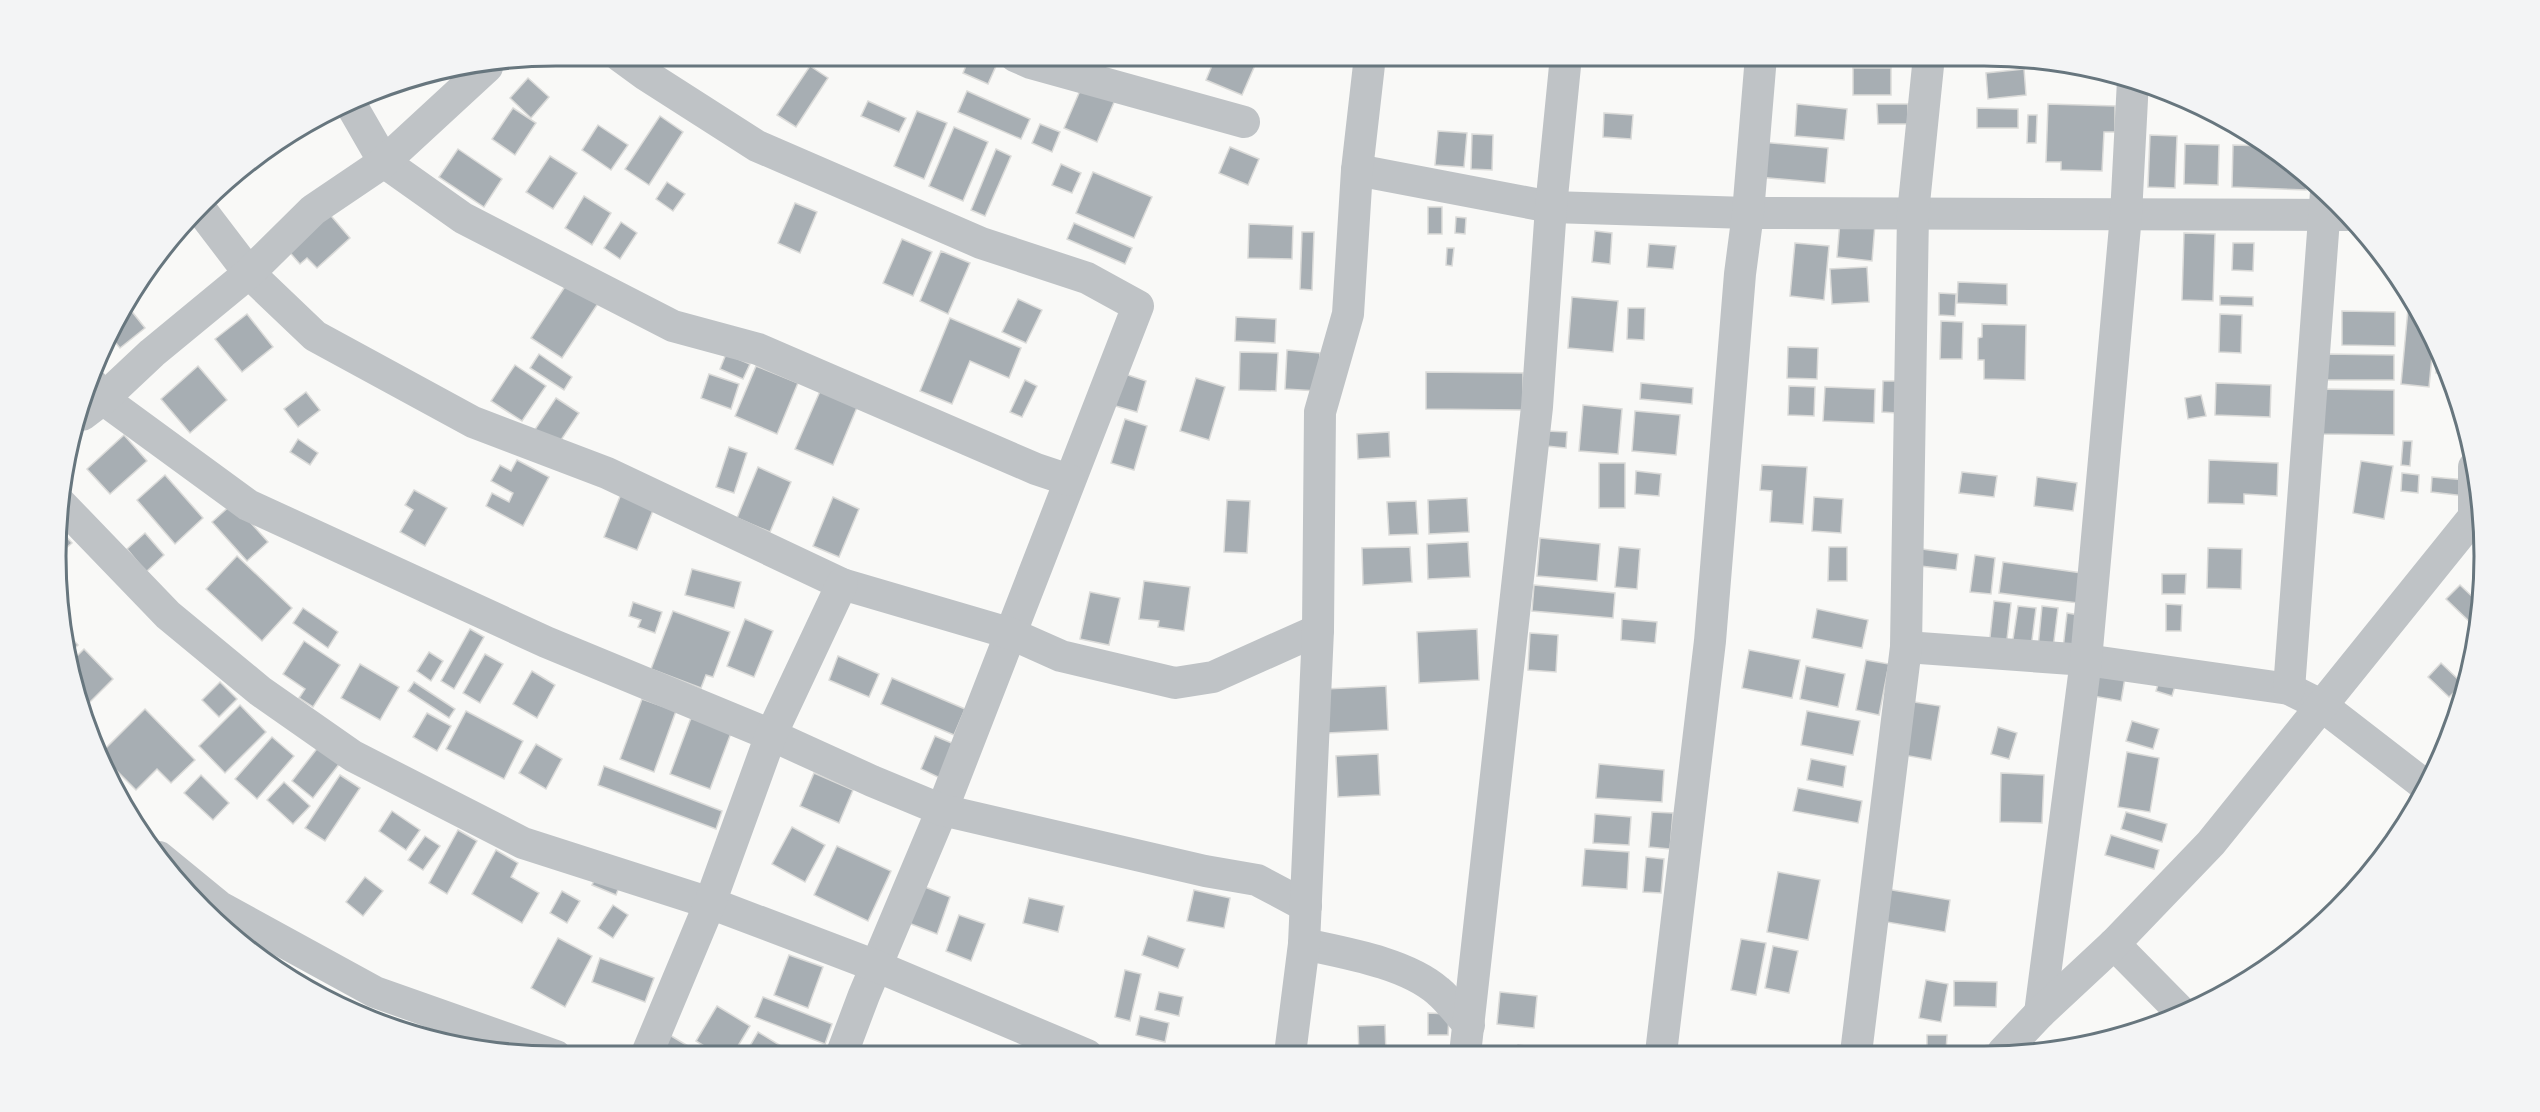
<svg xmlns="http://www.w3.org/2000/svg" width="2540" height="1112" viewBox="0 0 2540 1112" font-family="'IBM Plex Sans',sans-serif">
  <rect width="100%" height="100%" fill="#f9f9f7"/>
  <g fill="#a7aeb3" stroke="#dbdbd9" stroke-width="1.5">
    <polygon points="970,56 1000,57 988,84 963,73"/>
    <polygon points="1216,56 1259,56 1242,95 1206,80"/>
    <polygon points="1676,56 1724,56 1723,65 1676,61"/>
    <polygon points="810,66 828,78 796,127 777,115"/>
    <rect x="1853" y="68" width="38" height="27"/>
    <polygon points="2024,69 2026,95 1988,99 1986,73"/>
    <polygon points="528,78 549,97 531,118 510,98"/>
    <polygon points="1082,86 1115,100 1097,142 1064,128"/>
    <polygon points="967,91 1030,119 1021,139 958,112"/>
    <polygon points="868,101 906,118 899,132 861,116"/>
    <polygon points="1797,104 1847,109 1844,140 1795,136"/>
    <polygon points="1877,104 1908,104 1908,124 1878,124"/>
    <polygon points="2048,104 2115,106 2115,132 2104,132 2102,171 2061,170 2061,162 2046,162"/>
    <polygon points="513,108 536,123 515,155 492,139"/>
    <polygon points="1977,108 2018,109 2018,128 1977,128"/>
    <polygon points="917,111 947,123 924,179 894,166"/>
    <polygon points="1604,113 1633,115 1631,139 1603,137"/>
    <polygon points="2028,115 2037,115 2036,143 2027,143"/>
    <polygon points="660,116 683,132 649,185 625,169"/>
    <polygon points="1040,124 1060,132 1052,152 1032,143"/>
    <polygon points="598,125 628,145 611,170 582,150"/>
    <polygon points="954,127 988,142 963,201 929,186"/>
    <polygon points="1438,131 1467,133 1464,167 1435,165"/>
    <polygon points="1472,134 1493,135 1492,170 1471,169"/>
    <polygon points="2150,135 2177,136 2175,188 2148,187"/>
    <polygon points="1761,142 1828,148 1825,183 1758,177"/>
    <polygon points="2185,144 2219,145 2218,185 2184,184"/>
    <polygon points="2233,145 2267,146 2307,174 2306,190 2232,187"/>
    <polygon points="1230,147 1259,159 1248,185 1219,173"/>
    <polygon points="458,149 502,179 484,207 439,177"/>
    <polygon points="996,149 1011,156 985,216 971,210"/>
    <polygon points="550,156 577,173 553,209 526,192"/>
    <polygon points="1061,164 1081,173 1072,193 1052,185"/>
    <polygon points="1093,172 1152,197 1134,238 1076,213"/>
    <polygon points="667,182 685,194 673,211 656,199"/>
    <polygon points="584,196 611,213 592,245 565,228"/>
    <polygon points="795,203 817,212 800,253 778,243"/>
    <rect x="1428" y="207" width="14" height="27"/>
    <polygon points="326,210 350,238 317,268 307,258 300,264 285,247"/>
    <polygon points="1456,217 1466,218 1465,234 1455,233"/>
    <polygon points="1840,221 1875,224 1872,261 1837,257"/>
    <polygon points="621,222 637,233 620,259 604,248"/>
    <polygon points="1074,223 1132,248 1125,264 1067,239"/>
    <polygon points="1249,224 1293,226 1292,259 1248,258"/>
    <polygon points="1595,231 1612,233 1610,264 1592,262"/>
    <polygon points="1302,232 1314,232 1312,290 1300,289"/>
    <polygon points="2184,233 2215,234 2213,301 2182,300"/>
    <polygon points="902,239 932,252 913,296 883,283"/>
    <polygon points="1795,243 1829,246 1824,300 1790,296"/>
    <polygon points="2233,243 2254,243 2253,271 2232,270"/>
    <polygon points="1649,244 1676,246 1673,269 1647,267"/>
    <polygon points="1447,248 1454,248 1452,266 1446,265"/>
    <polygon points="941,251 970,263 948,314 920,301"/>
    <polygon points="1867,267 1869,302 1832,304 1830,269"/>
    <polygon points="568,282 599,302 562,358 531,338"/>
    <polygon points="1958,282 2007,284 2007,305 1957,303"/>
    <polygon points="1939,293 1956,294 1955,316 1939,315"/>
    <polygon points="2220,296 2253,297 2253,306 2220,305"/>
    <polygon points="1572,297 1618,301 1613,352 1568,348"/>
    <polygon points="1018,299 1042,310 1026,343 1002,332"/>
    <polygon points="125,303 145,328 120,348 111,337"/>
    <polygon points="1628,308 1645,308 1644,340 1627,339"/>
    <polygon points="2408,309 2417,310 2434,336 2429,387 2401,384"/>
    <polygon points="2342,311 2395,312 2395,346 2342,345"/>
    <polygon points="247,314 273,347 242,372 215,339"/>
    <polygon points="2220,314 2242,315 2241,353 2219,352"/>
    <polygon points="1236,317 1276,319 1275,343 1235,341"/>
    <polygon points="950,318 1021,348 1009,378 970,361 952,404 920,391"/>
    <polygon points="1941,321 1963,322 1962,359 1940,359"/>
    <polygon points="1982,324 2026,325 2025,380 1984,379 1984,360 1978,360 1978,338 1982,337"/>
    <polygon points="1788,347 1818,348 1817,379 1787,378"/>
    <polygon points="1287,350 1320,353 1318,391 1285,389"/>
    <polygon points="2436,350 2439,350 2447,373 2436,373"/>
    <polygon points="1240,352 1278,353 1276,391 1239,390"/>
    <polygon points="539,354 572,377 564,390 530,368"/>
    <polygon points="726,354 750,364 743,379 720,369"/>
    <polygon points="2327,354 2394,355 2394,380 2326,380"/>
    <polygon points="515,365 546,386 522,421 491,401"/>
    <polygon points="198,366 227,400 190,433 161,399"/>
    <polygon points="756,366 798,383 777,434 735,416"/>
    <polygon points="1426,372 1523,373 1523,410 1426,409"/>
    <polygon points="1122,373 1146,381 1137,412 1112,405"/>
    <polygon points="709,374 739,384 731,409 701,398"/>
    <polygon points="1196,378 1225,387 1209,440 1180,431"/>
    <polygon points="1025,380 1037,386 1022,417 1010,412"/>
    <polygon points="1883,381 1898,381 1897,413 1882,412"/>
    <polygon points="1641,383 1693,388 1692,404 1640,399"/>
    <polygon points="2216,383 2271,385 2270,417 2215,415"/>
    <polygon points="1789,386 1815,387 1814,416 1788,415"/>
    <polygon points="1825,387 1875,389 1874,423 1823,421"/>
    <polygon points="821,389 858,405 833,465 795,449"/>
    <polygon points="2320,389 2394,390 2394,435 2320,434"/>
    <polygon points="306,392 320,410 298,427 284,409"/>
    <polygon points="2201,395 2206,416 2188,419 2185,398"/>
    <polygon points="556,398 579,413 557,446 534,431"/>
    <polygon points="1583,405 1622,409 1618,454 1579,451"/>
    <polygon points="1635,411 1680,415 1676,455 1632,451"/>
    <polygon points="1125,419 1147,426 1134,470 1111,463"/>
    <polygon points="1547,431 1567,432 1566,448 1546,446"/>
    <polygon points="1389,432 1390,457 1358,459 1357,434"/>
    <polygon points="124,435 147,461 110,494 87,469"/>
    <polygon points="298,439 318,453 310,465 290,452"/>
    <polygon points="2403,441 2412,441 2410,466 2401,465"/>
    <polygon points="729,447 747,453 734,493 716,487"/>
    <polygon points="517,460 549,477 523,526 486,506 492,493 509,502 513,493 491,481 500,465 511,471"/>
    <polygon points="2209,460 2278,463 2277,496 2244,494 2244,504 2208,503"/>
    <polygon points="2361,461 2393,466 2384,519 2353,513"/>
    <rect x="1599" y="463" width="26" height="45"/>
    <polygon points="1762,465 1807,467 1803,524 1770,522 1772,491 1760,490"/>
    <polygon points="758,467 791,482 770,532 737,518"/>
    <polygon points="1636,471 1661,474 1659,496 1635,494"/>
    <polygon points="1962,472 1997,476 1994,497 1959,493"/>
    <polygon points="2402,473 2419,475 2418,493 2401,491"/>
    <polygon points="165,475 203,518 175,544 137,500"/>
    <polygon points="2037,477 2077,483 2073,511 2034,506"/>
    <polygon points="2432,477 2466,480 2465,496 2431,492"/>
    <polygon points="414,490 447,508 425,546 400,532 413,510 405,505"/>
    <polygon points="621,494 654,508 637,550 604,537"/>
    <polygon points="833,497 859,509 839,557 813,546"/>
    <polygon points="1814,497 1843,499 1841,533 1812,531"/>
    <polygon points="1467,498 1469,532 1429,534 1428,500"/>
    <polygon points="1227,500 1250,501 1247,553 1224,552"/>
    <polygon points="1416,501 1418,534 1389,535 1387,502"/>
    <polygon points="233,503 268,542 247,561 212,522"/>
    <polygon points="58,528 72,543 60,553 56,549"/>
    <polygon points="145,533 164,555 146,572 127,549"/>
    <polygon points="1540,538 1600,544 1597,581 1537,576"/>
    <polygon points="1468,542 1470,577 1428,579 1427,544"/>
    <polygon points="1410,547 1412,582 1363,585 1362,548"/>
    <polygon points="1619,547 1640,549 1637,589 1615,587"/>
    <polygon points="1829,547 1847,547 1847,581 1828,581"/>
    <polygon points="2208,548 2242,549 2241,589 2207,588"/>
    <polygon points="1922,549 1958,554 1956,570 1920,566"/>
    <polygon points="1975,555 1995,558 1991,594 1970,592"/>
    <polygon points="237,556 292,608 262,641 206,589"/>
    <polygon points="2003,562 2082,573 2078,603 1999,593"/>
    <polygon points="692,569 741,582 734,608 685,595"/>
    <polygon points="2162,574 2186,574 2185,594 2162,594"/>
    <polygon points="1144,581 1190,587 1184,631 1158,627 1159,621 1139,619"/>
    <polygon points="1534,585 1615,593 1613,618 1532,611"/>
    <polygon points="2460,585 2481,605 2480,617 2473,625 2446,599"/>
    <polygon points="1090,592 1120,598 1109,645 1080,639"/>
    <polygon points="1994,601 2011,603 2006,648 1989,646"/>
    <polygon points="633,602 662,612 655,633 638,627 641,620 629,616"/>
    <polygon points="2166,604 2182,605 2181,631 2166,631"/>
    <polygon points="2018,606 2036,608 2031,648 2012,646"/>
    <polygon points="2042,606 2058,608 2053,649 2038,648"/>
    <polygon points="303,608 338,632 328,648 293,623"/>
    <polygon points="1817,609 1868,620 1862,648 1812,638"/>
    <polygon points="673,611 730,632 713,677 706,675 701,688 651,669"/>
    <polygon points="2067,613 2086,616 2082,651 2063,649"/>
    <polygon points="745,619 773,631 754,677 727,666"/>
    <polygon points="1622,619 1657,622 1655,643 1621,640"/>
    <polygon points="63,629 78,645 66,657 65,653"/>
    <polygon points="470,629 484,637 454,689 441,681"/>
    <polygon points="1477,629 1479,680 1419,683 1417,632"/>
    <polygon points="1530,633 1558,635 1556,672 1528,670"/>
    <polygon points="304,641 340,665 313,707 299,698 305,689 283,674"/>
    <polygon points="84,649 113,679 87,705 83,700 69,664"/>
    <polygon points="1749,650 1800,660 1792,698 1742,688"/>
    <polygon points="429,652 443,661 431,681 417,671"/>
    <polygon points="485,654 503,664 480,703 463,693"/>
    <polygon points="838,656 879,674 869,697 829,680"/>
    <polygon points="1866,660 1889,664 1879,715 1856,710"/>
    <polygon points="2441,663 2463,684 2449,697 2428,677"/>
    <polygon points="360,664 399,687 380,720 341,698"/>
    <polygon points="1806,666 1845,674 1838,707 1800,699"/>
    <polygon points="532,671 555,685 537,718 513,704"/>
    <polygon points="2097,672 2125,678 2121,701 2093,696"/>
    <polygon points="892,678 965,709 954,735 881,704"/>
    <polygon points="2159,681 2175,686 2172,696 2156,691"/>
    <polygon points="220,682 237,699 219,717 202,700"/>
    <polygon points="414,682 455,709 449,718 408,691"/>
    <polygon points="1386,686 1388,730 1327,733 1325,689"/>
    <polygon points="642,699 676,711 654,772 620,759"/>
    <polygon points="1908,701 1940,706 1931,760 1898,754"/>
    <polygon points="240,705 266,732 225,773 199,746"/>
    <polygon points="145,709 195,760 171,783 157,769 136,790 104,758 102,752"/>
    <polygon points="466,711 523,741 504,779 446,749"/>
    <polygon points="1807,711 1860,721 1853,755 1801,745"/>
    <polygon points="427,713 451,726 437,751 413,737"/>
    <polygon points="691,718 731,733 710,789 670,774"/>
    <polygon points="2132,721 2159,729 2153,749 2126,741"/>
    <polygon points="1998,727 2017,733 2009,759 1991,754"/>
    <polygon points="935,736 954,744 940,778 921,769"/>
    <polygon points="272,737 294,756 257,799 235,779"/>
    <polygon points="536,744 562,759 546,789 519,773"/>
    <polygon points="319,746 340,763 313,798 292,781"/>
    <polygon points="2127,752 2159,758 2150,812 2118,807"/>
    <polygon points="1378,754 1380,795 1338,797 1336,756"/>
    <polygon points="1811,759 1846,766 1843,787 1807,780"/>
    <polygon points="1599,764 1664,770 1662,802 1596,798"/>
    <polygon points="604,766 722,811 716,829 598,785"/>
    <polygon points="814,773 853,790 839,823 800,806"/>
    <polygon points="2001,773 2044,775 2042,823 2000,822"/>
    <polygon points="201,775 229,803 213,820 184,793"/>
    <polygon points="340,775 360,788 325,841 305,828"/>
    <polygon points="284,782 310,806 293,824 267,800"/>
    <polygon points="1798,788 1862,801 1858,823 1793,811"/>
    <polygon points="392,811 420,830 406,850 379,831"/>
    <polygon points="1652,812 1673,813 1670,849 1649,847"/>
    <polygon points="2126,812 2167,824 2162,842 2121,829"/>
    <polygon points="1595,814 1631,817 1629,845 1593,843"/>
    <polygon points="792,827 825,845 805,882 772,864"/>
    <polygon points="458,830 477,841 447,894 429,883"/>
    <polygon points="2111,835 2159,850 2154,869 2105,855"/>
    <polygon points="425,836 440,846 423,870 408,860"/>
    <polygon points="837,846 891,871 868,921 814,895"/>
    <polygon points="1585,849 1629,852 1627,889 1582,886"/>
    <polygon points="496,850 518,863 511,877 539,893 522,923 472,894"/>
    <polygon points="1646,857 1664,859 1661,893 1643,892"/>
    <polygon points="1778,872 1820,880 1808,940 1767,932"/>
    <polygon points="597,874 620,884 616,895 592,885"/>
    <polygon points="365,877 383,891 363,916 346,902"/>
    <polygon points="920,885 950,897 937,934 906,922"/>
    <polygon points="1881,888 1950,900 1945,932 1875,920"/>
    <polygon points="1194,890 1230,898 1224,928 1187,921"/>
    <polygon points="562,891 580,901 567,923 550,913"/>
    <polygon points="1029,898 1064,906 1058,932 1023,923"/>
    <polygon points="613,905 628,915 613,938 598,928"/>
    <polygon points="959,915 985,924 971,961 946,951"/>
    <polygon points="1148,936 1185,949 1178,968 1142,955"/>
    <polygon points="558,938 592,956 565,1007 531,988"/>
    <polygon points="1741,939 1766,943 1756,995 1731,990"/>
    <polygon points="1773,946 1798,951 1789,993 1765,988"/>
    <polygon points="789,955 823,967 808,1008 774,995"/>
    <polygon points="600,958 654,978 645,1002 592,982"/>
    <polygon points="1125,970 1141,974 1130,1021 1115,1017"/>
    <polygon points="1926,980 1948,984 1941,1022 1919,1018"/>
    <polygon points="1954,981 1997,982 1996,1007 1954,1006"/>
    <polygon points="1159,992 1183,997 1179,1016 1155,1010"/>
    <polygon points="1500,992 1537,996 1534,1028 1497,1024"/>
    <polygon points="763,997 832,1024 825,1044 755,1017"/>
    <polygon points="717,1006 750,1026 732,1056 720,1056 696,1041"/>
    <polygon points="1428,1013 1449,1014 1448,1035 1428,1035"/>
    <polygon points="1140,1016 1169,1023 1165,1042 1136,1035"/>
    <polygon points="1385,1025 1386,1054 1359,1054 1358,1026"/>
    <polygon points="663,1031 703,1055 703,1056 648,1056"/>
    <polygon points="758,1032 794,1054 792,1056 744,1056"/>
    <polygon points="1927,1035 1947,1035 1946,1052 1927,1053"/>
    <polygon points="1518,1045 1554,1049 1554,1054 1517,1054"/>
  </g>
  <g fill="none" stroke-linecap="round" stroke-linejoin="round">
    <g stroke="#bfc3c6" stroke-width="32">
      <polyline points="620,56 646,75 757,146 981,243 1087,278 1138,306 942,810 864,995 841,1056"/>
      <polyline points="1015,56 1031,63 1244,122"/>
      <polyline points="350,103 384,162 463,218 673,326 758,349 1036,469 1069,480"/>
      <polyline points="1357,170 1551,207 1748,213 2347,215"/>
      <polyline points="201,210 249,273 315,336 473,422 607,473 842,584 1009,633 1061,656 1175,683 1213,677 1318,630"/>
      <polyline points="93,385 103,399 248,505 546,642 771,735 872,781 942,810 1205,871 1257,880 1306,906"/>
      <polyline points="82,415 103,399 152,353 249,273 313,210 384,162 487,67"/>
      <polyline points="2474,467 2474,514"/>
      <polyline points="61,504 168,615 260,691 353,756 523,843 710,903 876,966 1087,1055"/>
      <polyline points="1906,647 2086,660 2289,689 2321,705 2422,783"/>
      <polyline points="2289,689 2326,192"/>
      <polyline points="159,857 220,907 375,992 556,1056"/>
      <path d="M1304,944C1345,953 1406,963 1438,991C1449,1000 1459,1014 1469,1025"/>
      <polyline points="2114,944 2183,1014"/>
      <polyline points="2040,1013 2086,660 2126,215 2133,80"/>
      <polyline points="2003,1052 2040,1013 2114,944 2211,843 2481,508"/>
      <polyline points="1661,1053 1710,641 1740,274 1748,213 1761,56"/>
      <polyline points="1856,1053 1906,647 1913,213 1929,56"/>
      <polyline points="1290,1054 1304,944 1318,630 1320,412 1348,314 1357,170 1370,56"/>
      <polyline points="1465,1054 1537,407 1551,207 1566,56"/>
      <polyline points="646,1056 710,903 771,735 842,584"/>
    </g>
  </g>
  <path d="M0 0H2540V1112H0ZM556 66H1984A490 490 0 0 1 2474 556V556A490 490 0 0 1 1984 1046H556A490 490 0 0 1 66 556V556A490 490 0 0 1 556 66Z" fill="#f3f4f5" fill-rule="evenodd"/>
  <path fill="none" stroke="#67767e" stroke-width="3" d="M556 66H1984A490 490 0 0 1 2474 556V556A490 490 0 0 1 1984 1046H556A490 490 0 0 1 66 556V556A490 490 0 0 1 556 66Z"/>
</svg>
